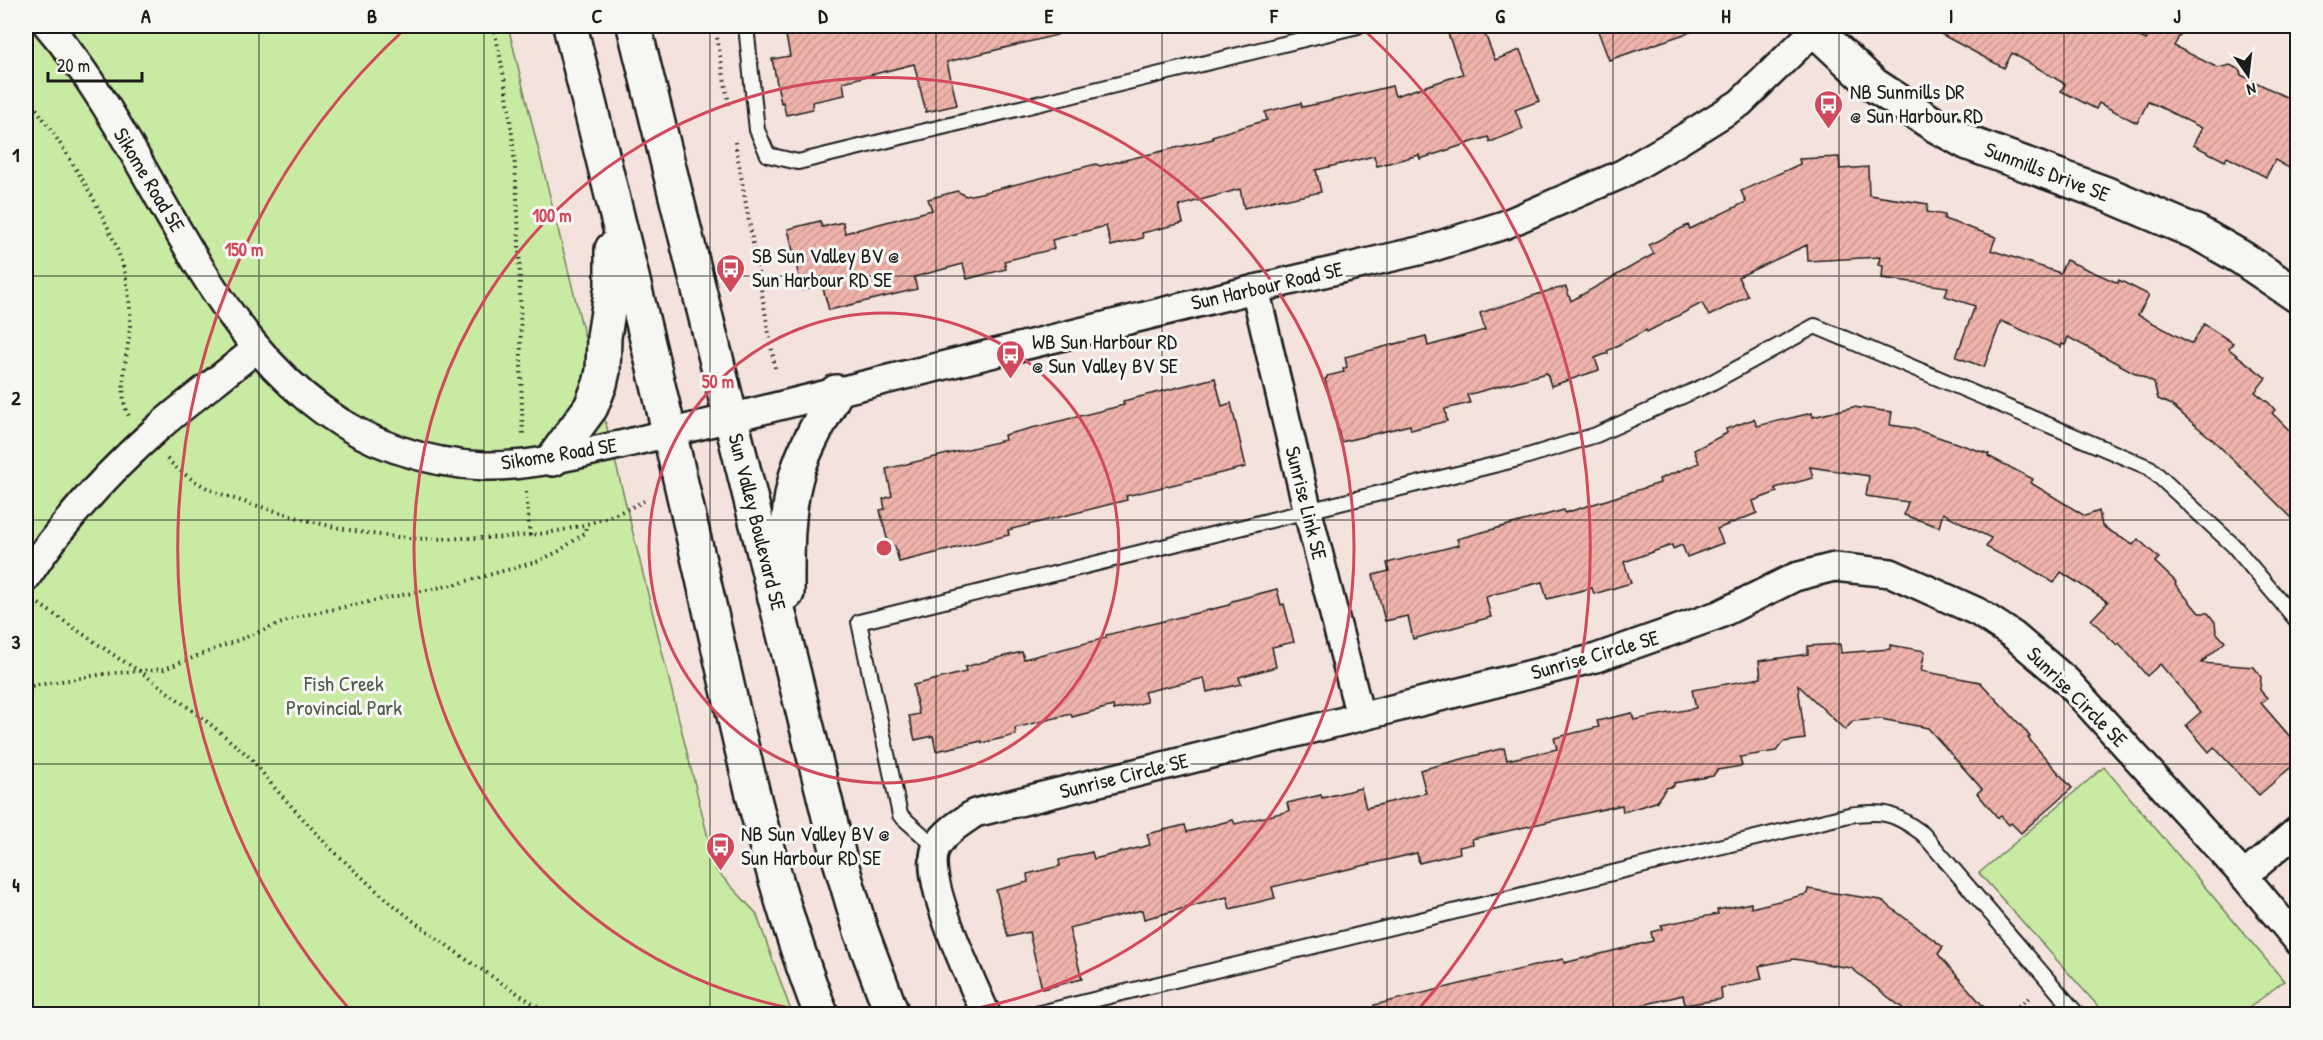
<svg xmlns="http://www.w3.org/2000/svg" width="2323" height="1040" viewBox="0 0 2323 1040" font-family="'Patrick Hand',sans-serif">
  <defs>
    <pattern id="building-hatch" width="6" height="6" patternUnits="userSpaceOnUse" patternTransform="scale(1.5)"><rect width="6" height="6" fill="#eeb3aa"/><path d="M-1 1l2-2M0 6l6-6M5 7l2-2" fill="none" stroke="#cc9992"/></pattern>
  </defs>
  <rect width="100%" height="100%" fill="#f4e2dc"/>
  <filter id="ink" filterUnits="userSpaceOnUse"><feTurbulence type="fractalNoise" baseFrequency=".0167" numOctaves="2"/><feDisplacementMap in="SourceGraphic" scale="12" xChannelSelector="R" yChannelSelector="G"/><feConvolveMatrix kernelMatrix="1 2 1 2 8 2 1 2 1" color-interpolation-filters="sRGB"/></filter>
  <g filter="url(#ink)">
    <g fill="#c9eaa2" stroke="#72835f" stroke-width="1.5">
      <polygon points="26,26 508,26 716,870 756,913 792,1014 26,1014"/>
      <polygon points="2104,767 2284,981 2241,1014 2105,1014 1979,873"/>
    </g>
    <g fill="url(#building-hatch)" stroke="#1c1c1c" stroke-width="1.5">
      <polygon points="784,26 1056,26 1057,35 947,62 957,105 926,112 914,64 843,82 845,95 812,102 813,109 786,115 783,102 781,103 772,59 790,56"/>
      <polygon points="1470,26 1482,26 1495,60 1520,50 1539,101 1515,110 1523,129 1490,142 1488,137 1420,159 1419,155 1377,166 1374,156 1316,170 1321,192 1284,200 1283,198 1244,208 1240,189 1179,206 1183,223 1142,233 1143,238 1111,246 1106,226 1052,240 1054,249 1004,261 1006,269 967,279 963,264 914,277 917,289 829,310 822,285 802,290 788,229 820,221 822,227 843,222 845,233 932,210 928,199 957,191 966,196 981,193 1096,164 1100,166 1213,139 1212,136 1267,120 1265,112 1301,103 1302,107 1322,103 1392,86 1395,96 1463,74 1448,34"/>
      <polygon points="1611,26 1698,26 1699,29 1609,60 1598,31"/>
      <polygon points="1926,26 2118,26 2146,40 2153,26 2166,26 2181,33 2174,46 2218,68 2230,65 2240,70 2241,75 2286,97 2298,93 2298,173 2275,160 2266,177 2227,157 2225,161 2193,145 2202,128 2156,105 2148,102 2137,123 2099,103 2096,109 2061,91 2065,84 2012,53 2004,68"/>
      <polygon points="1839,157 1840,169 1868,167 1869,195 1928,204 1927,212 1945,215 1944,219 1996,237 1991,250 2060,273 2066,260 2118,283 2119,280 2149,295 2138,315 2192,344 2204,324 2233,343 2229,349 2266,378 2255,392 2269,403 2275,410 2272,413 2298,439 2298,524 2213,440 2171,405 2158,399 2154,383 2068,337 2065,345 2062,344 2061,347 2001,321 1984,367 1956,357 1975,306 1945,296 1948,287 1882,278 1883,266 1878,265 1880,257 1808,261 1807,245 1738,277 1748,296 1709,316 1702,303 1647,332 1646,330 1607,351 1608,353 1595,358 1599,370 1551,386 1547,373 1467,395 1470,403 1445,409 1447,421 1411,430 1410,425 1341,442 1325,379 1327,378 1327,376 1344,372 1343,369 1347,367 1345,357 1426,336 1428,346 1485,330 1480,313 1551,290 1566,287 1571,301 1654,254 1649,245 1688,225 1690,229 1746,202 1741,191 1800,164 1799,159"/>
      <polygon points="1215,378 1222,406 1231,403 1246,467 1126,496 1127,500 1008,530 1009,535 899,562 895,546 889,547 880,510 885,509 883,499 892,496 886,469 1005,440 1004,435 1124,405 1123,401"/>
      <polygon points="1853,407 1892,412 1890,425 1911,428 1989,454 1988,456 2033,479 2031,483 2085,516 2099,511 2102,526 2133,545 2138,539 2159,558 2155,562 2176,582 2175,584 2199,613 2208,613 2215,622 2216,632 2225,642 2201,663 2254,667 2261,677 2260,690 2267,698 2261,703 2298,746 2298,761 2259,795 2214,747 2209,752 2186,725 2201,712 2160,664 2147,676 2119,643 2117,645 2091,620 2108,602 2061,572 2054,583 2018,561 2017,563 1986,547 1991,538 1943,513 1939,527 1904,515 1908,502 1866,496 1869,476 1810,467 1813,478 1775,488 1777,492 1753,501 1757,513 1717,529 1723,543 1687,557 1682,545 1673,549 1672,545 1624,562 1631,583 1594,594 1592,588 1547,599 1542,582 1495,594 1486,597 1491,617 1413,639 1408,616 1385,621 1373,575 1389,571 1387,563 1459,545 1457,539 1564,510 1565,513 1660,483 1659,479 1699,463 1694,450 1727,433 1726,429 1754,419 1757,426 1812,413 1813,417"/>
      <polygon points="1277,589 1281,605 1284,604 1294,642 1272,647 1276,667 1239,677 1241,684 1207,692 1204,678 1144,692 1147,702 1114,710 1113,706 1072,717 1071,714 1015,728 1016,735 982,743 982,741 936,751 933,736 915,740 909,716 919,714 913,685 966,672 965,667 997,658 1022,652 1024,659 1106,638 1106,635 1229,605 1232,601"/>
      <polygon points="1840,644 1841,653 1890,649 1890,645 1925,651 1921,671 1980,682 2025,730 2030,737 2028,738 2072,788 2021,833 2011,823 2009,825 2001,816 1998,818 1977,793 1982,789 1928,728 1881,719 1853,721 1845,730 1798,685 1805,739 1783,742 1776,751 1740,757 1742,766 1717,770 1713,776 1674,783 1674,786 1666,788 1656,802 1623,812 1622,805 1472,839 1473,844 1459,847 1460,853 1419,863 1417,853 1272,887 1275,898 1230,909 1227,897 1144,919 1142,910 1069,928 1082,979 1042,989 1029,932 1008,937 996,890 1028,882 1027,874 1060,866 1059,860 1092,852 1094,859 1150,845 1147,834 1185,825 1187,832 1233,820 1235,824 1289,811 1287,803 1321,795 1322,798 1361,788 1366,808 1426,793 1420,770 1504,748 1507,760 1557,749 1554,738 1599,727 1597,721 1632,713 1634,720 1696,708 1692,690 1761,678 1759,661 1808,654 1808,646"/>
      <polygon points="1808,889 1881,900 1943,947 1938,954 1990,1014 1910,1014 1851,968 1794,959 1759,966 1762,979 1721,988 1722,999 1685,1005 1683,995 1623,1010 1625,1014 1375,1014 1374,1005 1563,959 1564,963 1653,941 1651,932 1662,929 1661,925 1718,914 1717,910 1751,903 1751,908 1807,894"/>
    </g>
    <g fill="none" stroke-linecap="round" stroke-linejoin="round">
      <defs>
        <g id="lane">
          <polyline points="746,26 757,130 768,155 798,162 1358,26"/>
          <polyline points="2291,26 2298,29"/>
          <polyline points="936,847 900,815 859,622 1518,459 1596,435 1709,384 1815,326 2150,468 2233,545 2298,622"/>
          <path d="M1036,1014L1849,815C1884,810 1895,813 1923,834L2077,1014"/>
        </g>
        <g id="street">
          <path d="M48,26C164,159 215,386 396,449C425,459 454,465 485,466C531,467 576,454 620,445L1255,289L1427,249L1504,225L1622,174L1679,141L1740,103L1815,30"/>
          <polyline points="1255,289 1308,512 1360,716"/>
          <path d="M26,578C63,521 109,471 160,426C191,399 225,375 257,348"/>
          <polyline points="2244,876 2298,830"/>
          <path d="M986,1014C972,982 920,875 937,846C946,831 962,822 975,813L1596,658L1718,615L1795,577L1834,567L1891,573L1978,612L2013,635L2067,681L2244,876L2298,941"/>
        </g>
        <g id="secondary">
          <path d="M570,26C613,198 656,371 695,544C732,702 762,863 821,1014"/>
          <polyline points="634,26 839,857 861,931 892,1014"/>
          <polyline points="1811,26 1874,85 1935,125 1968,143 2104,193 2198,233 2242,258 2298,296"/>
          <polyline points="553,459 591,407 600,384 603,371 604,337 612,286 612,249"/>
          <path d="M787,593C787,554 786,515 796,477C804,447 822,419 836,392"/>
        </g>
      </defs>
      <use href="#lane" stroke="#1c1c1c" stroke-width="18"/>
      <use href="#street" stroke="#1c1c1c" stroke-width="32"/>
      <use href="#secondary" stroke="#1c1c1c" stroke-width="38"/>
      <g stroke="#1c1c1c" stroke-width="4" stroke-dasharray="1.5 4.5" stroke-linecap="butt">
        <path d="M493,26C527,160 517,299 523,436"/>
        <polyline points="715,26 729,105"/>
        <path d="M26,94C60,142 117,225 127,284C129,297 131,311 130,325C129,349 116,395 129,416"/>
        <polyline points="735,142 775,368"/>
        <path d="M167,459C199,491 231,498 272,510C317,524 363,535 410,538C429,540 449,538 469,538C533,538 586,531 644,501"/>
        <polyline points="526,492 530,536"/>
        <polyline points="39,604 121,660 140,671 210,724 251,758 272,785 327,845 378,892 412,920 467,960 549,1014"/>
        <polyline points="26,687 104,674 164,669 300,616 456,584 539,561 559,551 585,533 586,525"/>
        <polyline points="2009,1014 2032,995"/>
      </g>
      <use href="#lane" stroke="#f6f6f2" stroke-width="14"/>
      <use href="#street" stroke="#f6f6f2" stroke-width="27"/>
      <use href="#secondary" stroke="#f6f6f2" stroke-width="33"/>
    </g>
  </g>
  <path fill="none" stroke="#1c1c1c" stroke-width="1.5" stroke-opacity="0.55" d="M259,26V1014M484,26V1014M710,26V1014M936,26V1014M1162,26V1014M1387,26V1014M1613,26V1014M1839,26V1014M2064,26V1014M26,276H2298M26,520H2298M26,764H2298"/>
  <g fill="none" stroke="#d1495b" stroke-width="3">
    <circle cx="884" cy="548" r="235"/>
    <path d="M827 1014A470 470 0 1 1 941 1014"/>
    <path d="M351 1011A706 706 0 0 1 407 27M1361 27A706 706 0 0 1 1417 1011"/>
  </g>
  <defs>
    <symbol id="bus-pin" viewBox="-11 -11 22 30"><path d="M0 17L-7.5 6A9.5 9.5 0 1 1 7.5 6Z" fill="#d1495b" stroke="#f6f6f2"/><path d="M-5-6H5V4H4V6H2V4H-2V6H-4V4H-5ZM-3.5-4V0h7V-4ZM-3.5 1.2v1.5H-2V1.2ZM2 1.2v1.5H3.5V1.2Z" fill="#fff"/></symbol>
  </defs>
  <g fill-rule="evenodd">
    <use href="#bus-pin" x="1812" y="88" width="33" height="45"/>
    <use href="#bus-pin" x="714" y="252" width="33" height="45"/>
    <use href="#bus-pin" x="994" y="338" width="33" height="45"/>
    <use href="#bus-pin" x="704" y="830" width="33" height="45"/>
  </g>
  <g text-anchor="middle" stroke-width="6" stroke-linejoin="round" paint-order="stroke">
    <g font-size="21" fill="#1c1c1c" stroke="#f6f6f2" text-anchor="start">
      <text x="1850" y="99">NB Sunmills DR<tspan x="1850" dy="24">@ Sun Harbour RD</tspan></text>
      <text x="752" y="263">SB Sun Valley BV @<tspan x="752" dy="24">Sun Harbour RD SE</tspan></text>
      <text x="1032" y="349">WB Sun Harbour RD<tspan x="1032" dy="24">@ Sun Valley BV SE</tspan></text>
      <text x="741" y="841">NB Sun Valley BV @<tspan x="741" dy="24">Sun Harbour RD SE</tspan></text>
    </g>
    <g font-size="21" fill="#1c1c1c" stroke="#f6f6f2">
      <text transform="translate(2047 172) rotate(21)" y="7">Sunmills Drive SE</text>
      <text transform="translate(149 180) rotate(59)" y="7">Sikome Road SE</text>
      <text transform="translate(1267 286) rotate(-13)" y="7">Sun Harbour Road SE</text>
      <text transform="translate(559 454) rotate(-9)" y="7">Sikome Road SE</text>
      <text transform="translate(1306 503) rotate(76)" y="7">Sunrise Link SE</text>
      <text transform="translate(757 522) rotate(76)" y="7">Sun Valley Boulevard SE</text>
      <text transform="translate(1595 655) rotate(-16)" y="7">Sunrise Circle SE</text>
      <text transform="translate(2077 697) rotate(45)" y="7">Sunrise Circle SE</text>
      <text transform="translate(1124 776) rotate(-14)" y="7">Sunrise Circle SE</text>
    </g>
    <g font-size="21" fill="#505a44" stroke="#f6f6f2">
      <text x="344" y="691">Fish Creek<tspan x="344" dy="24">Provincial Park</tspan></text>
    </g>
  </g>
  <circle cx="884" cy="548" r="9" fill="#d1495b" stroke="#f6f6f2" stroke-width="3"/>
  <g font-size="18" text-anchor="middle" font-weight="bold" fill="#d1495b" stroke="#f6f6f2" stroke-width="6" stroke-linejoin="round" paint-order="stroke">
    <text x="552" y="222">100 m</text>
    <text x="244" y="256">150 m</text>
    <text x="718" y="388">50 m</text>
  </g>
  <rect width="2323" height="1040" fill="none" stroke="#f6f6f2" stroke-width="66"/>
  <g transform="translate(2248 75) rotate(166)" stroke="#f6f6f2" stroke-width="4.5" paint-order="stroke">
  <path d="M0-4.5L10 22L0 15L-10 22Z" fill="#1c1c1c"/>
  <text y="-9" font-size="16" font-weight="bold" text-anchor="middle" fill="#1c1c1c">N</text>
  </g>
  <path d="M48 72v9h94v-9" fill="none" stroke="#1c1c1c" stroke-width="3"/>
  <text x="57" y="72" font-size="18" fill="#1c1c1c" stroke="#f6f6f2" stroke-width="4.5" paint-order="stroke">20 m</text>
  <rect x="33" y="33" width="2257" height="974" fill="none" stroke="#1c1c1c" stroke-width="2"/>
  <g font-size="20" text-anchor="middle" font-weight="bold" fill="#1c1c1c">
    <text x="146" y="23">A</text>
    <text x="372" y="23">B</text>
    <text x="597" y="23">C</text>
    <text x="823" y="23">D</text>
    <text x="1049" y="23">E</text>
    <text x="1274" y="23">F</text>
    <text x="1500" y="23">G</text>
    <text x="1726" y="23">H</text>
    <text x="1951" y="23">I</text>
    <text x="2177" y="23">J</text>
    <text x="16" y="162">1</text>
    <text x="16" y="405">2</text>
    <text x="16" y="649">3</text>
    <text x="16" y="892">4</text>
  </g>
</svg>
